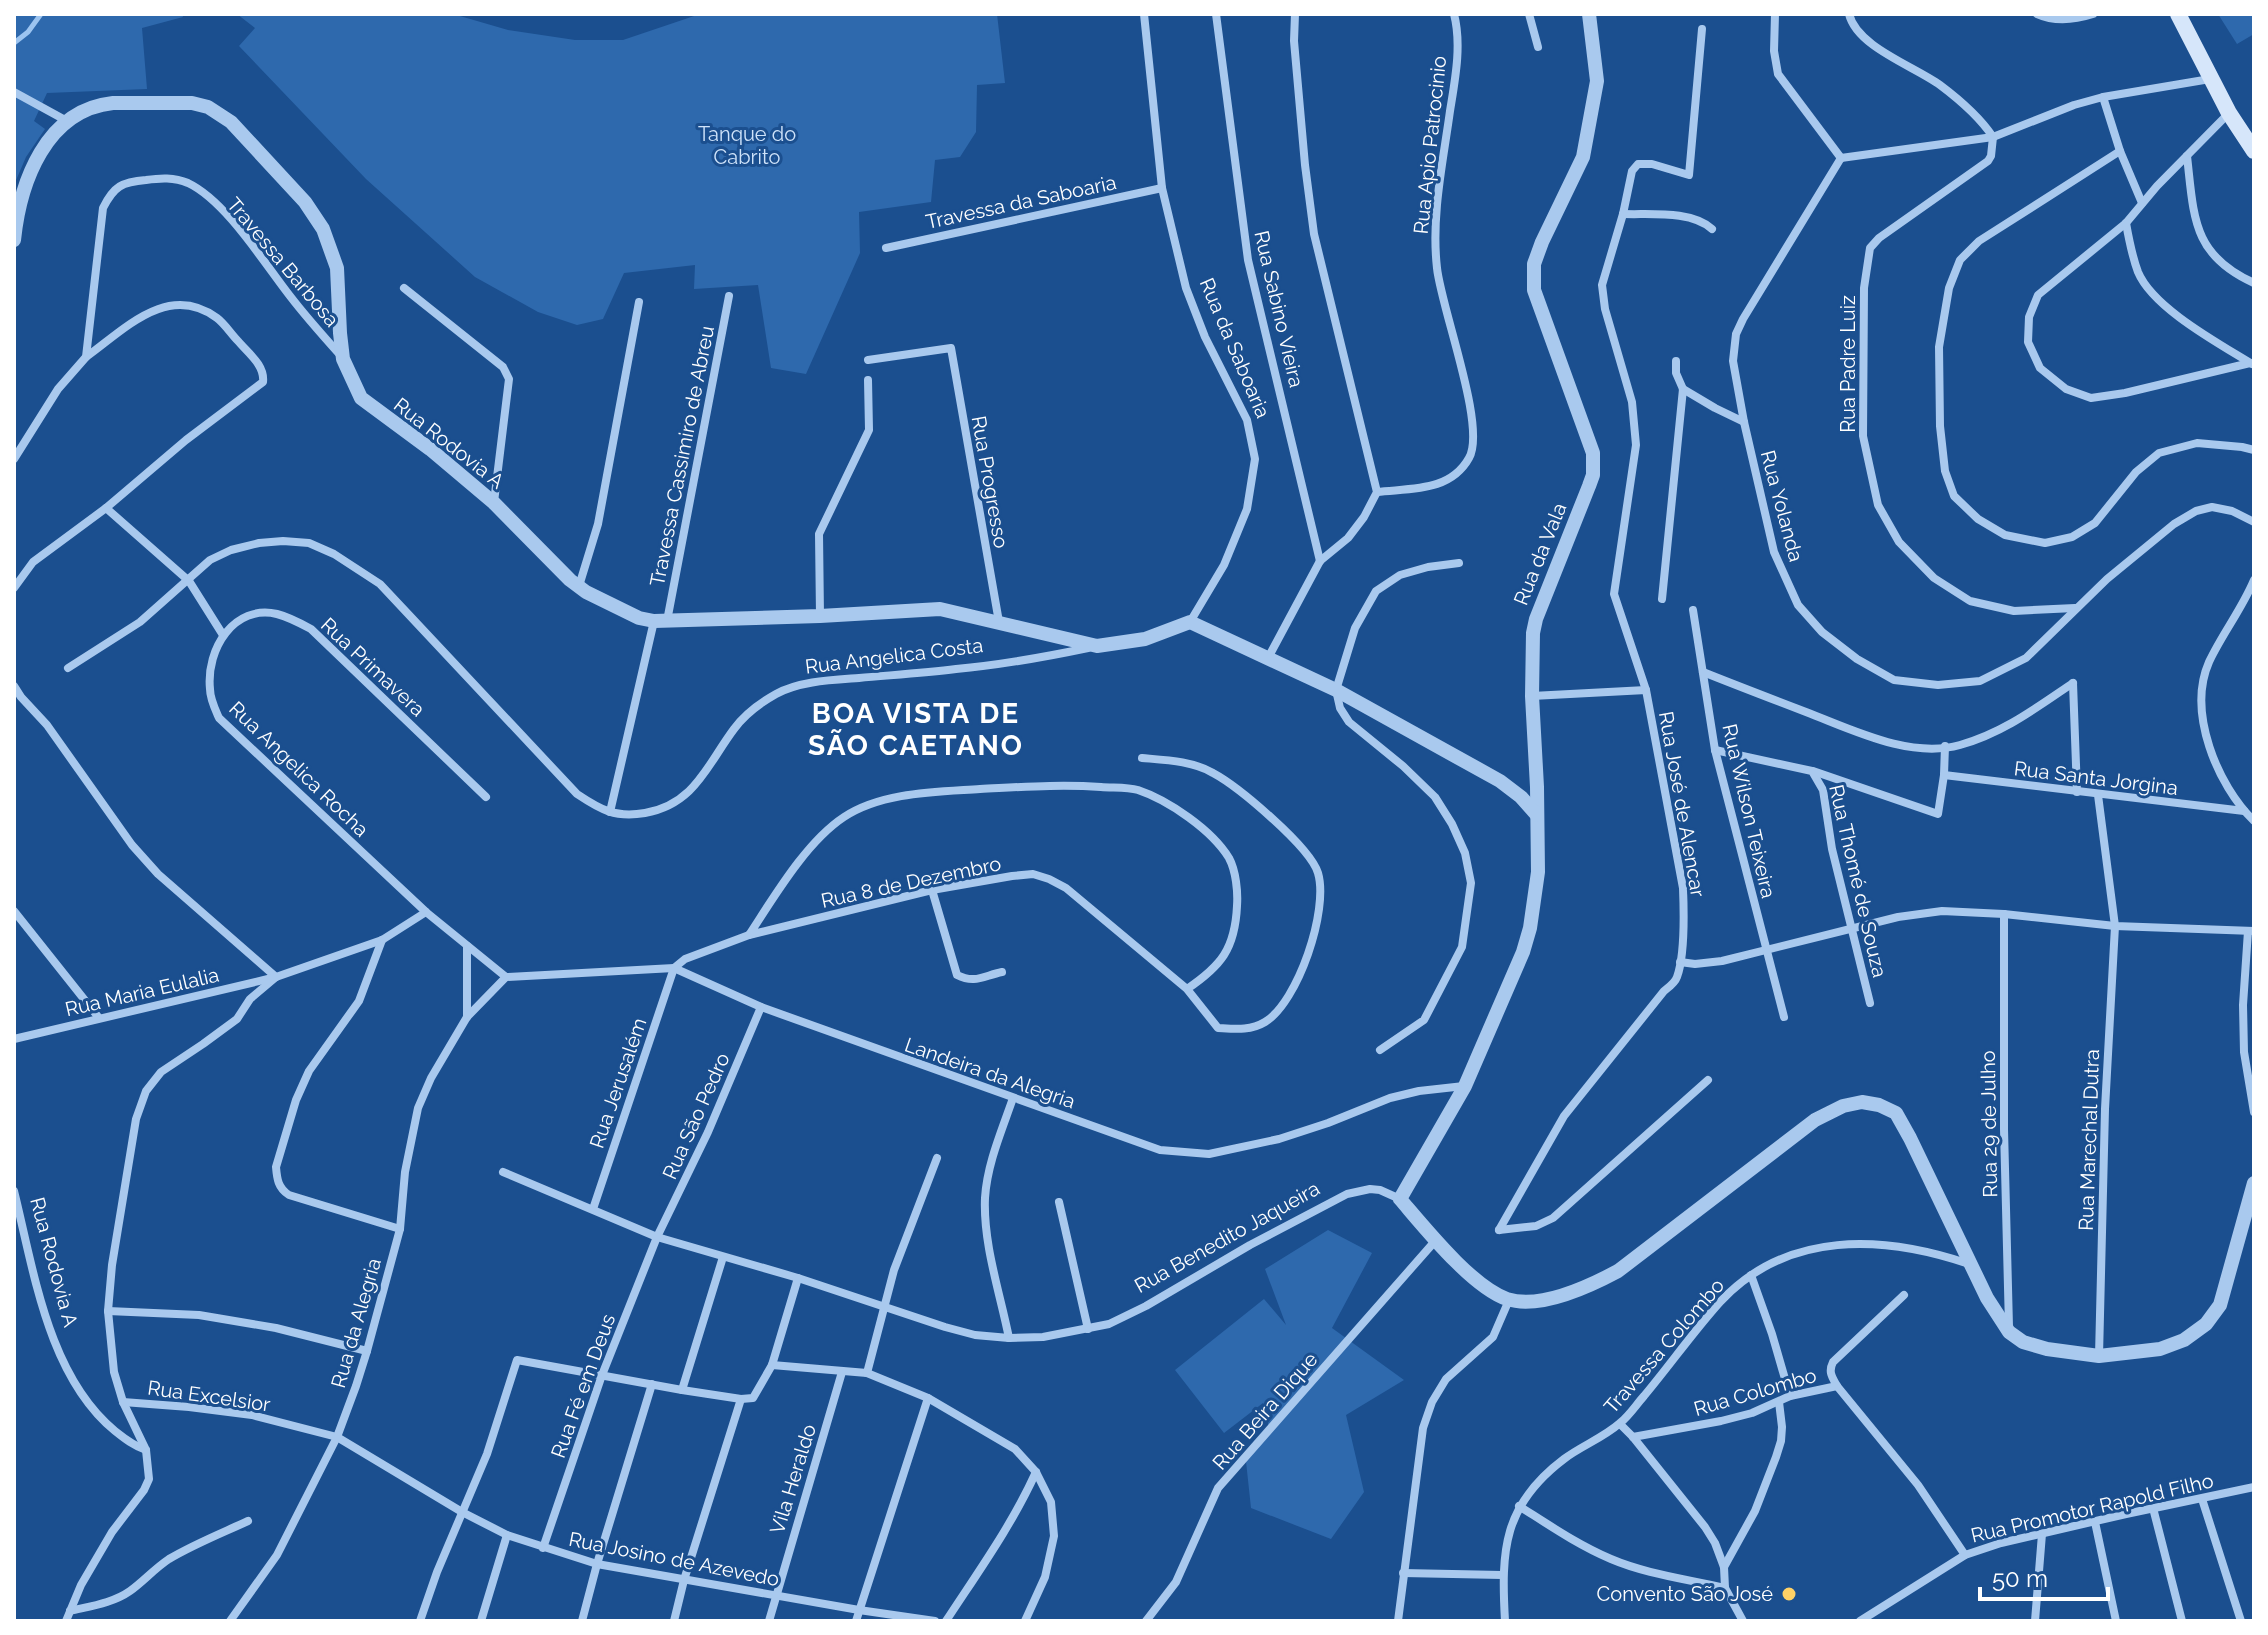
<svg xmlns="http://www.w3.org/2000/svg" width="2268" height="1635" viewBox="0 0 2268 1635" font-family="Raleway,sans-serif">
  <rect width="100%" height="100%" fill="#1b4f8f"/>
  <g fill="#2e69ad">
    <polygon points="14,14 182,14 183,17 142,28 147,89 47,93 34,121 45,129 26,157 14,185"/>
    <polygon points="237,14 453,14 508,30 575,40 623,40 700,14 997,14 1005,83 977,85 976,132 960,157 935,160 931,202 859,212 860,253 806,374 771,368 758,285 694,289 695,265 624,273 603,319 577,325 538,312 475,277 366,179 239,46 255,28"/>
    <polygon points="2218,14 2254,14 2254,34 2237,44"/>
    <polygon points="1328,1230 1372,1253 1332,1328 1404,1380 1346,1415 1364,1492 1331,1539 1251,1508 1245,1452 1269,1428 1263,1403 1224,1433 1175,1370 1264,1299 1286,1325 1265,1269"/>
  </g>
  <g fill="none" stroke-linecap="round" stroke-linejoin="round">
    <polyline stroke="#9cc4f0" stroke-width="5" points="14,43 28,32 41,14"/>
    <g stroke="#a9c9ee" stroke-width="8">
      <polyline points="1144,14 1162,188 1186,288 1205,337 1247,420 1255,459 1247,509 1224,565 1190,622"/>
      <polyline points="1216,14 1248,260 1320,561"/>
      <polyline points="1529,14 1538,47"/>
      <polyline points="1775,14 1774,51 1778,74 1841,158"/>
      <path d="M1849,14C1857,47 1914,66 1940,85C1960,100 1979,116 1993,137"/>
      <path d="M2037,14C2055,22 2074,20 2093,14"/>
      <polyline points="14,92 67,121"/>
      <polyline points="2103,97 2120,151 2142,203"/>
      <polyline points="2229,113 2157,186 2126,223 2038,295 2029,317 2028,342 2040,368 2066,389 2091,398 2125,393 2250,363"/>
      <polyline points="1993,137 1991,156 1988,161 1879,238 1870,248 1864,288 1863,436 1878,505 1899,542 1934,578 1970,601 2014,611 2075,608"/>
      <polyline points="2120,151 1979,241 1960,260 1949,288 1939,347 1940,426 1945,471 1954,496 1978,519 2005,535 2045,543 2072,537 2095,523 2136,472 2159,453 2197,443 2242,447 2254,450"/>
      <path d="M2187,156C2194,217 2192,255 2254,283"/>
      <polyline points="1841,158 1743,319 1736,334 1733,361 1744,422 1774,552 1798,605 1822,632 1857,659 1894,680 1938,685 1980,681 2026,658 2107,579 2174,524 2196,511 2212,507 2232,511 2254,522"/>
      <polyline points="1841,158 1993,137 2074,105 2103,97 2210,79"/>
      <path d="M1623,214C1650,215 1691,210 1712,229"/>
      <path d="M2126,223C2129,240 2132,256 2138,272C2153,308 2218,343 2252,364"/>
      <polyline points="886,248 1162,188"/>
      <polyline points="404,288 503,367 509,379 494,502"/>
      <polyline points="868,360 951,348 999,622"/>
      <polyline points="1683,389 1715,408 1744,422"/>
      <path d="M14,459L58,389L86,357L103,208C114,186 122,182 146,180C160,178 174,177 188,183C226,201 264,263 290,296C306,317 324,337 342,357"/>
      <path d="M1377,492C1411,488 1450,492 1469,458C1487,427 1441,308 1437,268C1431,216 1443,162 1450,111C1455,80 1462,45 1454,14"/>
      <polyline points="106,508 189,581 223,635"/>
      <path d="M2254,580C2242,609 2222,634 2209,662C2187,712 2217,785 2254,821"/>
      <polyline points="579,586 598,524 639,302"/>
      <path d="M14,588L33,562L106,508L186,440L263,382C265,365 248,353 238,341C231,334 225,324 217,318C168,282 125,329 86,357"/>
      <polyline points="1662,599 1683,389 1676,373 1676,361"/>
      <polyline points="1693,610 1715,750 1784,1017"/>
      <polyline points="820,616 819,534 869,430 868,380"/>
      <polyline points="667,621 729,296"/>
      <polyline points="1268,658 1320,561 1348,538 1364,517 1377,492 1314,234 1305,165 1294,41 1295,14"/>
      <path d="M68,668L140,622L210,560L231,550L259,543L283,541L309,543L334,554L380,584L577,794C601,810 615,818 645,813C695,804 707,765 734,729C745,714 760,703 776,694C800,681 832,680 859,678C892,675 924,673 956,669C1001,665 1045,657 1088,648"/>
      <path d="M1703,672C1738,686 1772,699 1806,712C1853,730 1910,759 1960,745C2003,733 2036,708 2073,683"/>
      <polyline points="2073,683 2077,792"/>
      <polyline points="14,686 21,697 47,725 132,845 158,874 276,977"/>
      <polyline points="1532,696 1646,690"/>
      <polyline points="1715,750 1812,771 1823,790 1832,849 1870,1003"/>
      <path d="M1142,758C1165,760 1193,761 1213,773C1239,787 1310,847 1318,873C1329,910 1298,1002 1265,1022C1250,1031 1235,1029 1218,1028L1187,989L1066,888L1049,879L1033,874L1012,876L932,890L749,935C774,897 806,842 844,817C882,792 936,792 980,789C1021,787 1060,784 1101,787C1113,788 1127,787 1138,790C1168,800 1212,830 1229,858C1236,871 1238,892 1237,906C1235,949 1221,966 1187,989"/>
      <polyline points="1813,771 1938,814 1944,775 1945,746"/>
      <polyline points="1944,775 2244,811"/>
      <polyline points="2098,795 2115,926 2105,1109 2099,1356"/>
      <path d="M486,797L311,629C300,623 289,617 277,614C234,604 206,649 210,689C210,699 215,709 219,718L426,912L506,977"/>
      <polyline points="610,812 654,621"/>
      <path d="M932,890L957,975C975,984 983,976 1002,972"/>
      <polyline points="14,911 99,1018"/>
      <polyline points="2004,914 2004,1129 2009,1327"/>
      <polyline points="2248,931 2243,1005 2244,1052 2254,1112"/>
      <path d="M382,940L359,1001L309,1071L296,1100L276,1167C277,1179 278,1188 289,1195L400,1229"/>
      <polyline points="1680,962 1695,964 1722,961 1898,917 1942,911 2004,914 2115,926 2254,931"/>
      <polyline points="506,977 674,968 761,1007 1160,1150 1209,1154 1279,1139 1328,1123 1390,1098 1419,1091 1464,1086"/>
      <polyline points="467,1017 467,946"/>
      <polyline points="14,1039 272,978"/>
      <polyline points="1380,1050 1424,1020 1462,947 1471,883 1465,853 1452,824 1435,797 1403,766 1349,722 1340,708 1336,690 1355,628 1376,591 1400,575 1428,567 1459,563"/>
      <polyline points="503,1172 657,1237 798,1278 945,1327 975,1335 1009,1338 1043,1337 1109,1324 1146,1306 1250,1245 1347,1194 1370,1189 1380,1190 1400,1199"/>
      <path d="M14,1191C34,1271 48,1376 115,1431C125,1439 134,1446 146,1450"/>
      <polyline points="1059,1202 1088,1329"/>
      <polyline points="593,1209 674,968 685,959 749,935"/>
      <path d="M1499,1230L1564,1116L1664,991C1669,987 1675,983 1677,977C1685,955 1684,912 1683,888L1646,690L1614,594L1636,445L1632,402L1605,309L1602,285L1623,214L1632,171L1638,164H1652L1689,175L1702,29"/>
      <polyline points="1499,1230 1536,1226 1553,1218 1708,1080"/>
      <polyline points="1751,1275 1772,1334 1790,1396"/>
      <path d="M1904,1295L1833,1362C1828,1372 1832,1377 1837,1386L1918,1485L1965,1555"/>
      <polyline points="108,1311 199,1315 276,1328 367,1351"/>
      <path d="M1009,1338C1000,1293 983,1244 985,1198C987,1164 1002,1130 1013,1098"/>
      <polyline points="772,1365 867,1373 928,1398 1015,1449 1036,1472 1051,1502 1054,1536 1045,1577 1025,1621"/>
      <polyline points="867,1373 894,1270 937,1158"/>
      <polyline points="682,1390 723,1257"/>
      <polyline points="123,1402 189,1407 252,1415 337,1437 462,1512 507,1535 597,1564 859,1610 935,1621"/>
      <polyline points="1620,1424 1633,1437 1705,1527 1715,1543 1724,1567 1725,1588 1743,1621"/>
      <polyline points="1633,1437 1721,1421 1752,1413 1790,1396 1837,1386"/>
      <polyline points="2202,1499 2241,1621"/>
      <path d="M1519,1506C1549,1525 1578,1545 1611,1559C1646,1574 1687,1579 1725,1588"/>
      <polyline points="2153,1508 2182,1621"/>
      <polyline points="2095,1522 2116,1621"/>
      <polyline points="543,1548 602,1375 657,1237 708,1132 761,1007"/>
      <polyline points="1724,1567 1755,1511 1776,1457 1781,1441 1782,1427 1779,1402"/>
      <polyline points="1403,1573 1502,1575"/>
      <path d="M70,1611C91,1606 113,1603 130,1591C144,1581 154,1569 169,1559C194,1544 222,1533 248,1521"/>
      <polyline points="66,1621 81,1585 112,1532 144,1490 149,1479 146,1450 123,1402 114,1372 108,1311 112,1265 136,1119 146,1091 161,1072 203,1044 237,1019 250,999 276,977 382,940 426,912"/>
      <polyline points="230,1621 277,1555 337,1437 356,1386 367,1351 400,1229 405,1172 418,1108 431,1078 467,1017 506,977"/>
      <polyline points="420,1621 437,1572 487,1454 517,1360 682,1390 741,1399 753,1398 772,1365 798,1278"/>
      <polyline points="481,1621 507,1535"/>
      <polyline points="582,1621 597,1564 652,1384"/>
      <polyline points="674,1621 684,1580 741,1399"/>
      <polyline points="769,1621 842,1372"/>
      <polyline points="856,1621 928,1398"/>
      <path d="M946,1621C978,1572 1012,1525 1036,1472"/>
      <polyline points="1146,1621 1176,1582 1218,1488 1436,1240"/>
      <polyline points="1398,1621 1423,1428 1432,1402 1446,1379 1493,1337 1509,1300"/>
      <path d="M1505,1621C1501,1550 1503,1505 1564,1459C1581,1446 1603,1438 1620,1423C1629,1416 1636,1405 1644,1396C1670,1365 1693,1332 1720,1302C1787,1230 1883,1235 1969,1264"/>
      <polyline points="1860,1621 1965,1555 2001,1543 2126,1514 2254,1487"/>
      <polyline points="2035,1621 2042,1534"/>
    </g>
    <g stroke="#a9c9ee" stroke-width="14">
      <path d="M1589,14L1597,81L1583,157L1542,242L1534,264V290L1593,453V475L1589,486L1536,619L1533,633L1532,696L1537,787L1538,872L1530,928L1523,952L1465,1086L1400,1199C1425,1228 1472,1287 1507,1299C1540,1310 1590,1286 1618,1271L1815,1120L1843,1106L1862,1102L1879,1105L1896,1113L1910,1138L1987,1298L2009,1332L2023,1342L2047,1349L2099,1356L2160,1349L2184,1340L2206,1324L2220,1305L2254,1183"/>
      <path d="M14,240C20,182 46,110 113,103H192L208,107L231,122L305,202L323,229L337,268L340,333L343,359L361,398L430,449L494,503L570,580L586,592L639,618L654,621L820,616L940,609L1097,646L1145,639L1190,622L1336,690L1500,781L1521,797L1537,815"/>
    </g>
    <polyline stroke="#d6e6fa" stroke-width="16" points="2178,14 2229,113 2254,151"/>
  </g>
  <circle fill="#ffd166" stroke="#1b4f8f" stroke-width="3" cx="1789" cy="1594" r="8"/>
  <g text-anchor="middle" stroke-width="6" stroke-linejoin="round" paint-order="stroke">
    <g font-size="20" fill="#cfe3fa" stroke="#1b4f8f">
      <text x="747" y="141">Tanque do<tspan x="747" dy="23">Cabrito</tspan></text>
    </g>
    <g font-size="20" fill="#fff" stroke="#1b4f8f">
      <text transform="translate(1430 145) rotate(-84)" y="7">Rua Apio Patrocinio</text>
      <text transform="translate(1021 202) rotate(-12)" y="7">Travessa da Saboaria</text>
      <text transform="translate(283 262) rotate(50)" y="7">Travessa Barbosa</text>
      <text transform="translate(1279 309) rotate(77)" y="7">Rua Sabino Vieira</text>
      <text transform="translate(1235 348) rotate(67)" y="7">Rua da Saboaria</text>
      <text transform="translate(1848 364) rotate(-90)" y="7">Rua Padre Luiz</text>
      <text transform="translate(449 443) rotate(38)" y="7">Rua Rodovia A</text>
      <text transform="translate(682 456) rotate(-79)" y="7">Travessa Cassimiro de Abreu</text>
      <text transform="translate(990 482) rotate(80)" y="7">Rua Progresso</text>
      <text transform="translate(1782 506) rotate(75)" y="7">Rua Yolanda</text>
      <text transform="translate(1540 554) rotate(-68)" y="7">Rua da Vala</text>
      <text transform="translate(894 656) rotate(-7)" y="7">Rua Angelica Costa</text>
      <text transform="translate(373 667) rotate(43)" y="7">Rua Primavera</text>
      <text transform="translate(299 769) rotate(44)" y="7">Rua Angelica Rocha</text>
      <text transform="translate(2096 778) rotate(7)" y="7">Rua Santa Jorgina</text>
      <text transform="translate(1682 804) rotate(80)" y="7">Rua José de Alencar</text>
      <text transform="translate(1749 811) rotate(77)" y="7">Rua Wilson Teixeira</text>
      <text transform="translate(1858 881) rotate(77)" y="7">Rua Thomé de Souza</text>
      <text transform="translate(911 882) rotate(-12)" y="7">Rua 8 de Dezembro</text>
      <text transform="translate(142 992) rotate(-13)" y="7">Rua Maria Eulalia</text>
      <text transform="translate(990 1073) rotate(19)" y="7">Landeira da Alegria</text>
      <text transform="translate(618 1083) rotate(-71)" y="7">Rua Jerusalém</text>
      <text transform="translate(696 1116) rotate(-66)" y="7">Rua São Pedro</text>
      <text transform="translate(1989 1124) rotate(-91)" y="7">Rua 29 de Julho</text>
      <text transform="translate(2089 1140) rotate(-88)" y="7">Rua Marechal Dutra</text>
      <text transform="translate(1227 1237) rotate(-29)" y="7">Rua Benedito Jaqueira</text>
      <text transform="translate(54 1262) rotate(75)" y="7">Rua Rodovia A</text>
      <text transform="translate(356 1323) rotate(-74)" y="7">Rua da Alegria</text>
      <text transform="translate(1664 1346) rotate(-49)" y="7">Travessa Colombo</text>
      <text transform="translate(583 1386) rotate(-70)" y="7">Rua Fé em Deus</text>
      <text transform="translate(1755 1392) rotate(-16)" y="7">Rua Colombo</text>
      <text transform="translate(209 1396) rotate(8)" y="7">Rua Excelsior</text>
      <text transform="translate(1265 1411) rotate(-49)" y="7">Rua Beira Dique</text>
      <text transform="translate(793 1479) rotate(-73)" y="7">Vila Heraldo</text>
      <text transform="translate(2092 1508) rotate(-13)" y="7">Rua Promotor Rapold Filho</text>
      <text transform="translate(674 1559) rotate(11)" y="7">Rua Josino de Azevedo</text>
    </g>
    <g font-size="20" fill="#fff" stroke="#1b4f8f" text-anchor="end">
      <text x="1773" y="1601">Convento São José</text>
    </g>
    <g font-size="28" font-weight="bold" letter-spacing="2" fill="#fff" stroke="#1b4f8f">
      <text x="916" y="723">BOA VISTA DE<tspan x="916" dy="32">SÃO CAETANO</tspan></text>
    </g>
  </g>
  <rect width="2268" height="1635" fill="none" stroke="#ffffff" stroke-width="32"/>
  <path d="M1980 1587v12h128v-12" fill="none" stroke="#ffffff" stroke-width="4"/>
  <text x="1992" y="1587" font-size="24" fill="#ffffff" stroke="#1b4f8f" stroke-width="6" paint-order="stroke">50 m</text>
</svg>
